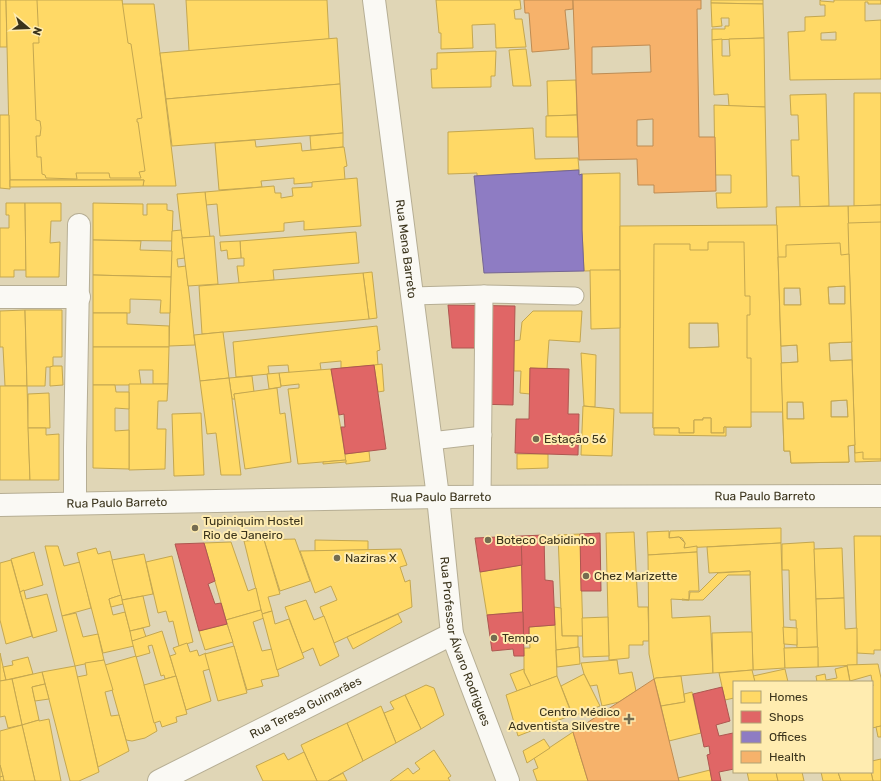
<svg xmlns="http://www.w3.org/2000/svg" width="881" height="781" viewBox="0 0 881 781" font-family="Rubik,sans-serif">
  <rect width="100%" height="100%" fill="#e0d6b6"/>
  <g fill="#ffd966" stroke="#c4a750" fill-rule="evenodd">
    <polygon points="0,0 6,0 7,47 0,47"/>
    <polygon points="6,0 122,0 122,4 154,4 176,186 143,186 144,180 10,180"/>
    <polygon points="37,0 122,0 128,43 131,44 142,118 137,119 137,122 138,122 145,171 139,172 141,178 110,178 109,173 76,173 77,179 46,178 45,175 42,174 41,157 37,157 36,136 40,136 41,128 40,121 36,120 33,43 39,43"/>
    <polygon points="186,0 327,0 329,39 189,51"/>
    <polygon points="436,0 520,0 521,9 514,10 515,19 522,19 526,47 496,48 495,24 472,25 473,48 441,49 441,33 439,33"/>
    <polygon points="711,0 763,0 763,4 711,3"/>
    <path d="M820,0L821,1L834,2V0H881V4H868V2H865V21L881,20V79L790,80L788,32L805,31V17L825,16V5H820ZM836,32V40H821V33Z"/>
    <polygon points="711,3 763,4 764,38 712,40 712,29 725,29 725,26 729,26 729,18 721,18 722,26 712,27"/>
    <polygon points="337,38 340,84 166,99 160,53"/>
    <polygon points="764,38 765,107 729,106 728,94 714,95 712,40 722,39 722,56 730,56 729,39"/>
    <polygon points="526,49 531,86 513,86 509,50"/>
    <polygon points="496,51 495,76 491,76 491,87 432,88 431,69 437,69 437,53"/>
    <polygon points="576,80 577,115 548,116 547,81"/>
    <polygon points="340,84 343,133 172,146 166,99"/>
    <polygon points="854,93 881,93 881,205 854,206"/>
    <polygon points="826,94 829,206 800,207 799,176 792,176 791,140 799,140 798,115 791,115 790,95"/>
    <polygon points="714,105 765,107 767,207 717,208 716,193 731,193 731,175 715,175"/>
    <polygon points="0,115 9,115 10,189 0,188"/>
    <polygon points="577,115 578,137 546,137 546,116"/>
    <polygon points="533,128 535,159 578,158 579,170 477,176 477,173 448,174 448,132"/>
    <polygon points="343,133 343,147 311,150 310,136"/>
    <polygon points="255,140 256,147 301,143 302,151 344,147 347,166 344,167 345,180 294,184 294,178 261,181 262,187 219,190 215,143"/>
    <polygon points="620,173 620,270 584,271 582,230 582,174"/>
    <polygon points="357,178 361,226 304,230 304,221 284,223 284,231 220,236 217,204 206,205 205,192 274,186 275,193 281,193 281,198 293,196 292,188 312,187 312,182"/>
    <polygon points="10,180 144,180 143,186 10,187"/>
    <polygon points="205,192 210,237 182,238 177,194"/>
    <polygon points="6,203 25,203 26,270 14,270 14,277 0,277 0,228 9,228 9,215 6,215"/>
    <polygon points="25,203 61,203 61,221 51,221 50,243 60,242 59,277 26,277"/>
    <polygon points="93,203 143,204 143,215 147,215 147,204 167,204 167,210 173,211 172,241 93,240"/>
    <polygon points="881,205 881,461 855,462 848,206"/>
    <path d="M848,206L852,342L829,343L830,361L852,360L855,445L848,446L849,462L791,463L790,451H784L781,363L798,362L797,345L781,346L776,207ZM845,286V304H829L828,287ZM784,288H800L801,305H784ZM847,400L848,417H831V401ZM787,402H803L804,419H787Z"/>
    <polygon points="881,222 881,459 863,459 863,452 855,453 848,223"/>
    <path d="M777,225L783,412H750L751,427H724V433H711V418L694,420V433H679V428H653V413H620V226ZM689,323H718L719,347L689,348Z"/>
    <polygon points="181,230 185,258 177,259 178,267 186,266 195,345 169,346 172,231"/>
    <polygon points="356,232 359,263 273,270 274,280 239,283 237,266 244,266 244,258 241,258 240,241"/>
    <polygon points="214,236 218,284 188,286 182,238"/>
    <polygon points="93,240 141,241 140,250 172,251 171,277 93,275"/>
    <polygon points="240,241 241,258 228,259 227,250 221,251 220,242"/>
    <path d="M708,242H744L745,296H750V315H747V358H751V427H724V433H711V418H703V420H694V433H679V428H653L654,244H690V250H708ZM689,323H718L719,347L689,348Z"/>
    <path d="M840,243L841,255L849,254L852,342L829,343L830,361L852,360L855,445L848,446L849,462L791,463L790,451H784L781,363L798,362L797,345L781,346L778,257H786V245ZM845,286V304H829L828,287ZM784,288H800L801,305H784ZM847,400L848,417H831V401ZM787,402H803L804,419H787Z"/>
    <polygon points="590,270 620,270 620,328 591,329"/>
    <polygon points="372,272 377,318 369,319 363,273"/>
    <polygon points="363,273 369,319 202,334 199,286"/>
    <polygon points="93,275 171,277 170,313 160,313 161,300 130,299 130,313 93,313"/>
    <polygon points="25,310 27,386 5,386 3,347 0,347 0,311"/>
    <polygon points="25,310 62,310 62,357 53,357 53,367 46,367 45,386 27,386"/>
    <polygon points="533,311 582,311 580,342 549,340 547,369 530,368 530,394 520,393 521,371 514,371 514,341 520,340 522,322"/>
    <polygon points="93,313 127,313 127,324 169,326 169,347 93,347"/>
    <polygon points="377,326 380,350 377,351 378,365 341,368 341,361 320,363 321,370 289,373 288,365 268,366 269,374 236,377 233,342"/>
    <polygon points="223,332 229,378 200,381 194,335"/>
    <polygon points="93,347 169,347 168,384 153,384 153,370 139,370 141,385 93,385"/>
    <polygon points="581,353 596,355 595,407 584,406"/>
    <polygon points="382,364 384,391 378,392 374,365"/>
    <polygon points="53,366 62,366 63,385 50,386 50,367"/>
    <polygon points="331,369 346,460 298,464 288,389 299,388 299,384 281,386 279,373"/>
    <polygon points="279,373 281,387 269,389 267,374"/>
    <polygon points="252,376 254,392 234,394 235,399 232,399 229,378"/>
    <polygon points="229,378 232,399 241,475 221,475 216,433 207,434 200,381"/>
    <polygon points="129,384 168,384 167,401 158,401 157,429 166,429 165,469 129,470"/>
    <polygon points="93,385 115,385 116,392 129,392 129,409 115,408 115,431 129,430 129,469 93,468"/>
    <polygon points="0,386 27,386 30,480 0,480"/>
    <polygon points="277,388 280,414 285,413 291,462 245,469 234,394"/>
    <polygon points="49,393 50,428 28,428 28,394"/>
    <polygon points="583,406 614,409 612,456 581,455"/>
    <polygon points="201,413 204,475 174,476 172,414"/>
    <polygon points="703,418 711,418 711,433 724,433 724,427 726,427 726,436 654,435 654,428 679,428 679,433 694,433 694,420 703,420"/>
    <polygon points="28,428 46,428 46,435 59,434 59,480 30,480"/>
    <polygon points="369,451 370,461 346,464 345,454"/>
    <polygon points="517,454 548,454 548,468 517,469"/>
    <polygon points="346,460 346,462 323,464 323,462"/>
    <polygon points="781,528 781,543 684,548 685,543 682,538 679,537 669,538 670,531"/>
    <polygon points="669,531 669,538 679,537 685,543 684,548 697,546 697,552 648,555 647,532"/>
    <polygon points="634,532 638,607 648,607 649,641 643,641 643,645 629,645 629,658 609,660 606,533"/>
    <polygon points="580,534 583,636 562,636 558,535"/>
    <polygon points="854,536 881,536 881,650 874,650 874,654 857,653"/>
    <polygon points="295,539 310,581 280,591 264,540"/>
    <polygon points="264,540 280,594 268,597 272,611 262,614 244,541"/>
    <polygon points="315,540 368,541 368,550 315,551"/>
    <polygon points="231,542 248,591 256,588 261,610 226,620 204,543"/>
    <polygon points="814,542 818,647 797,648 796,620 790,620 789,570 782,570 782,544"/>
    <polygon points="781,543 785,668 753,670 750,571 709,573 707,547"/>
    <polygon points="45,546 58,546 64,566 80,562 91,608 62,616"/>
    <polygon points="96,548 98,554 110,551 121,595 109,599 113,615 125,612 134,646 103,653 77,553"/>
    <polygon points="842,548 844,598 816,599 814,549"/>
    <polygon points="401,549 407,565 400,567 405,582 410,580 412,607 334,643 320,607 337,600 331,586 315,593 300,551"/>
    <polygon points="34,552 43,585 20,592 11,559"/>
    <polygon points="697,552 699,591 689,591 689,600 671,599 672,618 710,616 713,673 656,678 654,679 649,654 648,555"/>
    <polygon points="144,554 153,594 122,600 112,560"/>
    <polygon points="172,556 193,642 179,646 173,621 169,622 166,611 158,613 146,562"/>
    <polygon points="11,560 32,636 6,644 0,620 0,563"/>
    <polygon points="522,565 523,612 487,615 480,572"/>
    <polygon points="750,571 750,575 728,575 703,600 682,600 682,599 689,600 690,592 699,592 718,573"/>
    <polygon points="24,590 26,599 47,594 57,631 33,638 20,592"/>
    <polygon points="121,595 123,604 111,607 109,599"/>
    <polygon points="143,596 150,626 130,631 122,600"/>
    <polygon points="844,598 845,629 857,628 857,665 818,667 816,599"/>
    <polygon points="306,600 314,620 324,616 339,656 320,666 313,648 302,653 285,607"/>
    <polygon points="554,607 561,608 562,636 578,636 578,647 556,650"/>
    <polygon points="261,610 264,618 253,622 262,651 272,649 279,676 261,680 263,686 247,690 226,620"/>
    <polygon points="272,611 275,624 289,619 304,658 277,670 262,614"/>
    <polygon points="76,613 83,637 98,634 104,660 75,666 62,616"/>
    <polygon points="398,614 402,622 353,649 347,637"/>
    <polygon points="608,617 609,656 583,657 582,618"/>
    <polygon points="227,624 233,642 205,650 199,631"/>
    <polygon points="555,625 557,676 531,686 524,672 524,648 530,648 529,627"/>
    <polygon points="783,627 797,628 797,645 784,644"/>
    <polygon points="143,628 146,637 132,641 130,631"/>
    <polygon points="162,631 176,676 165,679 164,675 161,676 152,645 148,646 150,653 136,657 132,641"/>
    <polygon points="744,632 752,632 753,670 713,673 712,633"/>
    <polygon points="187,643 190,652 197,650 199,656 206,653 210,669 203,671 211,701 186,710 170,656 176,654 173,648"/>
    <polygon points="234,646 247,693 218,701 205,654"/>
    <polygon points="579,647 580,664 557,667 556,650"/>
    <polygon points="818,647 818,667 785,668 784,648"/>
    <polygon points="0,653 6,680 0,681"/>
    <polygon points="136,656 157,731 145,738 132,741 126,740 105,665"/>
    <polygon points="28,657 33,674 6,680 3,667 13,665 12,661"/>
    <polygon points="104,660 113,690 105,692 111,716 119,715 129,751 98,767 77,677 87,675 85,663"/>
    <polygon points="617,660 619,674 632,672 636,691 619,702 602,706 597,685 590,686 584,674 581,663"/>
    <polygon points="878,664 881,678 881,726 872,728 872,686 873,686 871,675 850,681 847,665"/>
    <polygon points="75,666 99,772 79,781 70,781 42,672"/>
    <polygon points="847,666 850,682 817,682 816,676 825,674 826,680 837,678 835,669"/>
    <polygon points="524,669 524,672 531,686 517,691 510,674"/>
    <polygon points="785,669 788,682 755,682 753,676"/>
    <polygon points="752,670 755,682 734,682 734,698 725,700 719,673"/>
    <polygon points="42,672 45,684 32,687 39,720 22,725 12,679"/>
    <polygon points="584,674 600,706 573,716 561,686"/>
    <polygon points="176,676 187,714 176,717 177,722 162,727 160,721 154,723 144,685"/>
    <polygon points="557,676 572,715 518,736 506,695"/>
    <polygon points="681,676 685,702 661,706 654,679 656,678"/>
    <polygon points="12,679 22,725 8,728 5,716 0,717 0,681"/>
    <polygon points="45,684 49,699 35,701 32,687"/>
    <polygon points="426,685 434,688 444,715 421,729 405,695"/>
    <polygon points="692,692 701,733 669,741 661,706 685,702 684,694"/>
    <polygon points="405,695 421,729 396,743 384,713 394,709 390,702"/>
    <polygon points="381,706 396,743 363,761 347,723"/>
    <polygon points="49,719 61,781 35,781 22,725 39,720 39,721"/>
    <polygon points="347,723 363,761 328,781 317,781 301,745"/>
    <polygon points="22,725 35,781 4,781 0,765 0,731"/>
    <polygon points="881,726 881,737 878,737 876,727"/>
    <polygon points="573,732 588,781 537,781 533,770 538,768 534,758"/>
    <polygon points="544,739 550,748 527,763 523,751"/>
    <polygon points="434,750 451,776 448,778 450,781 390,781 408,768 413,774 420,769 415,763"/>
    <polygon points="304,752 317,781 263,781 256,766 284,753 288,760"/>
    <polygon points="881,759 881,781 873,781 871,772 872,761"/>
    <polygon points="0,765 3,776 0,777"/>
    <polygon points="710,770 712,781 679,781 678,778"/>
    <polygon points="747,772 776,772 778,781 749,781"/>
    <polygon points="776,772 802,772 804,781 778,781"/>
    <polygon points="821,772 838,772 841,781 823,781"/>
    <polygon points="838,772 871,772 873,781 841,781"/>
    <polygon points="343,773 347,781 328,781"/>
    <polygon points="3,776 4,781 0,781 0,777"/>
  </g>
  <g fill="#e06666" stroke="#ae5750">
    <polygon points="448,305 515,306 513,405 476,404 477,348 452,348"/>
    <polygon points="374,365 386,449 345,454 341,427 345,427 344,414 339,415 331,369"/>
    <polygon points="530,368 569,369 568,414 579,414 578,455 515,453 516,419 529,419"/>
    <polygon points="600,533 601,591 581,591 580,534"/>
    <polygon points="544,535 545,580 553,581 555,625 529,627 529,636 523,636 521,536"/>
    <polygon points="521,536 522,565 480,572 475,538"/>
    <polygon points="204,543 215,581 208,584 215,604 221,603 227,624 199,631 175,544"/>
    <polygon points="523,612 524,656 514,656 513,649 492,651 487,615"/>
    <polygon points="722,687 730,721 716,725 719,736 733,733 734,769 719,772 721,781 712,781 707,755 710,754 709,746 704,747 693,694"/>
  </g>
  <polygon fill="#8e7cc3" stroke="#756691" points="579,170 579,175 582,174 582,230 584,271 484,273 474,176"/>
  <g fill="#f6b26b" stroke="#be8c53" fill-rule="evenodd">
    <polygon points="524,0 573,0 573,9 565,10 569,49 532,52 529,13 525,13"/>
    <path d="M573,0H701V9H697L699,137H715L716,191L654,193V185H638L637,159L579,160ZM650,45L651,72L592,74V47ZM653,119V146H637V120Z"/>
    <polygon points="654,679 679,781 588,781 573,732"/>
  </g>
  <g fill="none" stroke-linecap="round" stroke-linejoin="round">
    <defs>
      <g id="service">
        <polyline points="484,294 575,296"/>
        <polyline points="412,296 484,294 482,497"/>
        <polyline points="431,441 483,435"/>
      </g>
      <g id="minor">
        <polyline points="0,297 79,297"/>
        <polyline points="75,503 75,448 79,225"/>
        <path id="s1" d="M0,505L438,497L881,496"/>
        <path id="s2" d="M159,781L452,634"/>
      </g>
      <g id="tertiary">
        <path id="s3" d="M374,0L438,497L452,634L508,781"/>
      </g>
    </defs>
    <use href="#service" stroke="#b6ae94" stroke-width="19"/>
    <use href="#minor" stroke="#b6ae94" stroke-width="24"/>
    <use href="#tertiary" stroke="#b6ae94" stroke-width="24"/>
    <use href="#service" stroke="#faf9f4" stroke-width="17"/>
    <use href="#minor" stroke="#faf9f4" stroke-width="22"/>
    <use href="#tertiary" stroke="#faf9f4" stroke-width="22"/>
  </g>
  <g fill="#746c51" stroke="#ffecb0" stroke-width="1.5">
    <circle cx="536" cy="439" r="4"/>
    <circle cx="195" cy="528" r="4"/>
    <circle cx="488" cy="540" r="4"/>
    <circle cx="337" cy="558" r="4"/>
    <circle cx="586" cy="576" r="4"/>
    <circle cx="494" cy="638" r="4"/>
    <path d="M627 713h4v4h4v4h-4v4h-4v-4h-4v-4h4z"/>
  </g>
  <g text-anchor="middle" stroke-width="4" stroke-linejoin="round" paint-order="stroke">
    <g font-size="12" fill="#3a331b" stroke="#ffecb0">
      <text dy="4" stroke="none"><textPath href="#s3" startOffset="251">Rua Mena Barreto</textPath></text>
      <text dy="4" stroke="none"><textPath href="#s1" startOffset="765">Rua Paulo Barreto</textPath></text>
      <text dy="4" stroke="none"><textPath href="#s1" startOffset="441">Rua Paulo Barreto</textPath></text>
      <text dy="4" stroke="none"><textPath href="#s1" startOffset="117">Rua Paulo Barreto</textPath></text>
      <text dy="4" stroke="none"><textPath href="#s3" startOffset="649">Rua Professor Álvaro Rodrigues</textPath></text>
      <text dy="4" stroke="none"><textPath href="#s2" startOffset="164">Rua Teresa Guimarães</textPath></text>
    </g>
    <g font-size="12" fill="#3a331b" stroke="#ffecb0" text-anchor="start">
      <text x="544" y="443">Estação 56</text>
      <text x="203" y="525">Tupiniquim Hostel<tspan x="203" dy="14">Rio de Janeiro</tspan></text>
      <text x="496" y="544">Boteco Cabidinho</text>
      <text x="345" y="562">Naziras X</text>
      <text x="594" y="580">Chez Marizette</text>
      <text x="502" y="642">Tempo</text>
      <text x="620" y="716" text-anchor="end">Centro Médico<tspan x="620" dy="14">Adventista Silvestre</tspan></text>
    </g>
  </g>
  <rect x="733" y="681" width="140" height="92" fill="#ffecb0" stroke="#b0a274"/>
  <rect x="741" y="691" width="20" height="12" fill="#ffd966" stroke="#b0a274"/>
  <text x="769" y="701" font-size="12" fill="#3a331b">Homes</text>
  <rect x="741" y="711" width="20" height="12" fill="#e06666" stroke="#b0a274"/>
  <text x="769" y="721" font-size="12" fill="#3a331b">Shops</text>
  <rect x="741" y="731" width="20" height="12" fill="#8e7cc3" stroke="#b0a274"/>
  <text x="769" y="741" font-size="12" fill="#3a331b">Offices</text>
  <rect x="741" y="751" width="20" height="12" fill="#f6b26b" stroke="#b0a274"/>
  <text x="769" y="761" font-size="12" fill="#3a331b">Health</text>
  <g transform="translate(28 28) rotate(109)" stroke="#ffecb0" stroke-width="3" paint-order="stroke">
  <path d="M0-3L7 15L0 10L-7 15Z" fill="#3a331b"/>
  <text y="-6" font-size="11" font-weight="bold" text-anchor="middle" fill="#3a331b">N</text>
  </g>
</svg>
